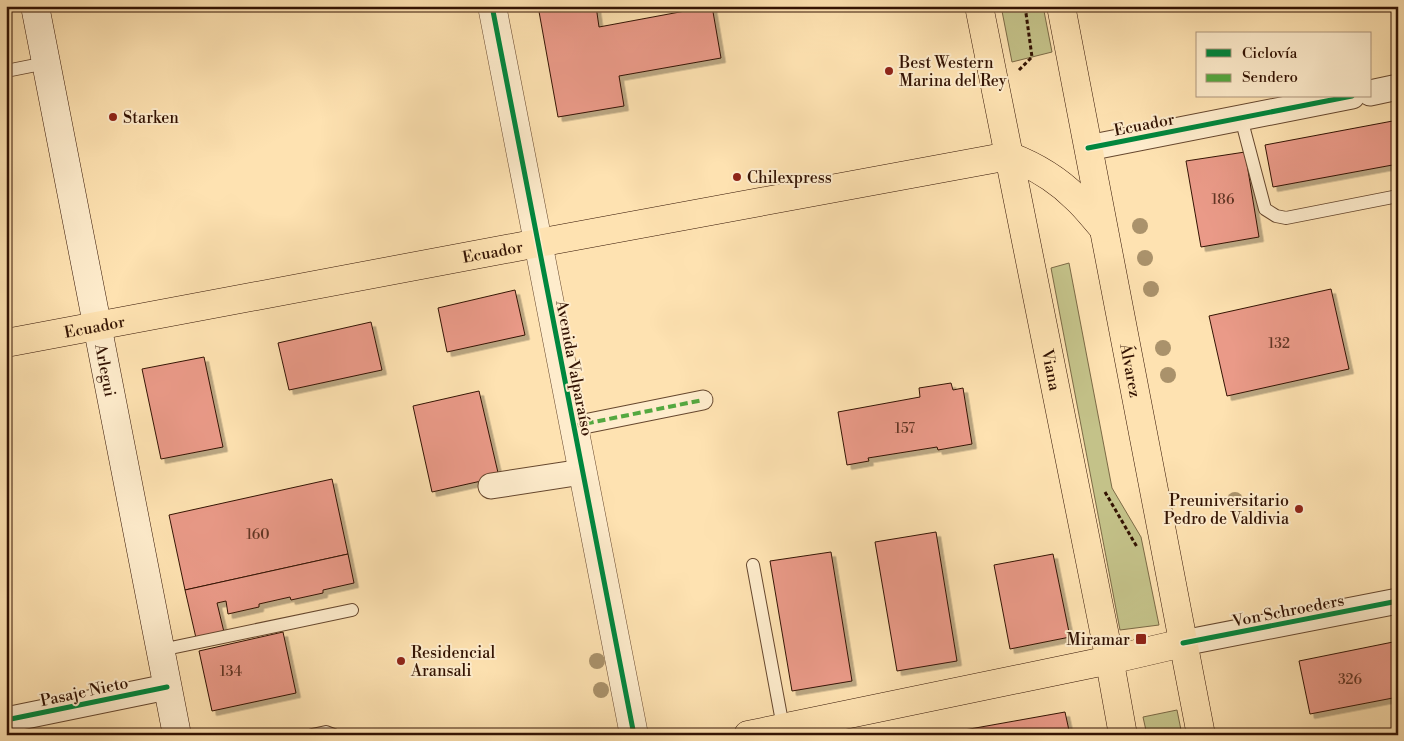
<svg xmlns="http://www.w3.org/2000/svg" width="1404" height="741" viewBox="0 0 1404 741" font-family="'Libre Bodoni',serif">
  <defs>
    <filter id="shadow"><feDropShadow dx="4.5" dy="4.5" stdDeviation="0" flood-color="#0004"/></filter>
  </defs>
  <rect width="100%" height="100%" fill="#fee2b1"/>
  <filter id="stains"><feTurbulence type="fractalNoise" baseFrequency=".004" numOctaves="4"/><feColorMatrix values="0 0 0 0 .2 0 0 0 0 .09 0 0 0 0 .02 0 0 0 .5 -.17"/></filter>
  <radialGradient id="worn" r=".72"><stop offset=".6" stop-color="#630" stop-opacity="0"/><stop offset="1" stop-color="#630" stop-opacity=".3"/></radialGradient>
  <g fill="#c4c289" stroke="#7c6a46">
    <polygon points="1001,6 1043,6 1052,52 1012,62"/>
    <polygon points="1069,263 1112,488 1141,537 1159,625 1120,630 1051,268"/>
    <polygon points="1177,710 1182,735 1147,735 1143,717"/>
  </g>
  <g fill="#ea9a88" stroke="#331303" filter="url(#shadow)">
    <polygon points="538,6 596,6 599,27 712,6 721,58 619,76 624,106 558,117"/>
    <polygon points="1398,120 1398,164 1273,187 1265,145"/>
    <polygon points="1245,152 1259,237 1201,247 1186,161"/>
    <polygon points="1331,289 1349,369 1227,396 1209,316"/>
    <polygon points="515,290 525,335 447,352 438,308"/>
    <polygon points="371,322 382,370 289,390 278,343"/>
    <polygon points="204,357 223,447 161,459 142,369"/>
    <polygon points="951,383 953,390 963,388 972,444 938,450 937,447 868,458 869,461 847,465 838,412 920,397 919,388"/>
    <polygon points="479,391 499,477 432,492 413,406"/>
    <polygon points="332,479 348,554 185,590 169,515"/>
    <polygon points="936,532 957,661 897,671 875,542"/>
    <polygon points="831,552 852,681 792,691 770,561"/>
    <polygon points="348,554 354,583 323,590 323,593 291,600 290,597 259,604 259,607 228,614 226,601 217,603 224,632 196,638 185,590"/>
    <polygon points="1053,554 1070,637 1010,649 994,565"/>
    <polygon points="283,632 296,693 212,711 199,651"/>
    <polygon points="1398,641 1398,697 1310,714 1299,661"/>
    <polygon points="1065,712 1070,735 953,735 953,732"/>
  </g>
  <g fill="none" stroke-linecap="round" stroke-linejoin="round">
    <defs>
      <g id="service">
        <polyline points="6,71 46,63"/>
        <polyline points="1241,118 1265,209 1276,216 1286,218 1398,196"/>
        <polyline points="753,565 783,727"/>
        <polyline points="161,650 352,610"/>
        <polyline points="312,735 326,732 334,735"/>
      </g>
      <polyline id="pedestrian" points="574,426 703,400"/>
      <g id="minor">
        <polyline points="1370,93 1398,87"/>
        <polyline points="1088,148 1352,96"/>
        <polyline points="491,486 582,472"/>
        <polyline points="1183,643 1398,601"/>
        <polyline points="6,720 167,687"/>
      </g>
      <polyline id="tertiary" points="492,6 634,735"/>
      <g id="secondary">
        <path id="s1" d="M35,6L177,735"/>
      </g>
      <g id="primary">
        <path id="s2" d="M979,6L1107,646L1123,735"/>
        <path id="s3" d="M1061,6L1201,735"/>
        <path d="M1009,156C1033,165 1058,180 1076,198C1086,207 1094,218 1103,228"/>
        <path id="s4" d="M6,343L538,243L1009,156"/>
        <polyline points="748,735 1110,660 1183,643"/>
      </g>
    </defs>
    <use href="#service" stroke="#66472e" stroke-width="14"/>
    <use href="#pedestrian" stroke="#66472e" stroke-width="21"/>
    <use href="#minor" stroke="#66472e" stroke-width="27"/>
    <use href="#tertiary" stroke="#66472e" stroke-width="29"/>
    <use href="#secondary" stroke="#331303" stroke-width="29"/>
    <use href="#primary" stroke="#331303" stroke-width="29"/>
    <g stroke="#331303" stroke-width="3" stroke-dasharray="4 2.5" stroke-linecap="butt">
      <polyline points="1019,70 1032,57 1025,6"/>
      <polyline points="1105,492 1137,547"/>
    </g>
    <use href="#service" stroke="#feeccc" stroke-width="12"/>
    <use href="#pedestrian" stroke="#feeccc" stroke-width="19"/>
    <use href="#minor" stroke="#feeccc" stroke-width="25"/>
    <use href="#tertiary" stroke="#feeccc" stroke-width="28"/>
    <use href="#secondary" stroke="#feeccc" stroke-width="28"/>
    <use href="#primary" stroke="#fee2b1" stroke-width="28"/>
    <polyline stroke="#54a840" stroke-width="4" stroke-dasharray="8 4" stroke-linecap="butt" points="574,426 703,400"/>
    <defs>
      <g id="cycleway">
        <polyline points="492,6 634,735"/>
        <polyline points="1088,148 1352,96"/>
        <polyline points="1183,643 1398,601"/>
        <polyline points="6,720 167,687"/>
      </g>
    </defs>
    <use href="#cycleway" stroke="#feeccc" stroke-width="8"/>
    <use href="#cycleway" stroke="#00873e" stroke-width="5"/>
  </g>
  <g fill="#aa926b">
    <circle cx="1140" cy="226" r="8"/>
    <circle cx="1145" cy="258" r="8"/>
    <circle cx="1151" cy="289" r="8"/>
    <circle cx="1163" cy="348" r="8"/>
    <circle cx="1168" cy="375" r="8"/>
    <circle cx="1235" cy="500" r="8"/>
    <circle cx="597" cy="661" r="8"/>
    <circle cx="601" cy="690" r="8"/>
  </g>
  <g fill="#8f2418" stroke="#feeccc" stroke-width="2">
    <circle cx="889" cy="71" r="5"/>
    <circle cx="113" cy="117" r="5"/>
    <circle cx="737" cy="177" r="5"/>
    <circle cx="1299" cy="509" r="5"/>
    <rect x="1135" y="633" width="12" height="12" rx="2.5"/>
    <circle cx="401" cy="661" r="5"/>
  </g>
  <g text-anchor="middle" stroke-width="4" stroke-linejoin="round" paint-order="stroke">
    <g font-size="14" fill="#613524">
      <text x="1223" y="204">186</text>
      <text x="1279" y="348">132</text>
      <text x="905" y="433">157</text>
      <text x="258" y="539">160</text>
      <text x="231" y="676">134</text>
      <text x="1350" y="684">326</text>
    </g>
    <g font-size="16" fill="#331303" stroke="#feeccc" text-anchor="start">
      <text x="899" y="68">Best Western<tspan x="899" dy="18">Marina del Rey</tspan></text>
      <text x="123" y="123">Starken</text>
      <text x="747" y="183">Chilexpress</text>
      <text x="1289" y="506" text-anchor="end">Preuniversitario<tspan x="1289" dy="18">Pedro de Valdivia</tspan></text>
      <text x="1130" y="645" text-anchor="end">Miramar</text>
      <text x="411" y="658">Residencial<tspan x="411" dy="18">Aransali</tspan></text>
    </g>
    <g font-size="16" fill="#331303" stroke="#feeccc">
      <text transform="translate(1144 124) rotate(-11)" y="6">Ecuador</text>
      <text dy="6" stroke="none"><textPath href="#s4" startOffset="495">Ecuador</textPath></text>
      <text dy="6" stroke="none"><textPath href="#s4" startOffset="90">Ecuador</textPath></text>
      <text transform="translate(575 368) rotate(79)" y="6">Avenida Valparaíso</text>
      <text dy="6" stroke="none"><textPath href="#s1" startOffset="371">Arlegui</textPath></text>
      <text dy="6" stroke="none"><textPath href="#s2" startOffset="371">Viana</textPath></text>
      <text dy="6" stroke="none"><textPath href="#s3" startOffset="371">Álvarez</textPath></text>
      <text transform="translate(1288 610) rotate(-11)" y="6">Von Schroeders</text>
      <text transform="translate(84 691) rotate(-12)" y="6">Pasaje Nieto</text>
    </g>
  </g>
  <rect width="1404" height="741" fill="none" stroke="#fee2b1" stroke-width="25"/>
  <rect x="8" y="8" width="1389" height="726" fill="none" stroke="#331303" stroke-width="2.5"/>
  <rect x="12" y="12" width="1379" height="716" fill="none" stroke="#331303"/>
  <rect x="1196" y="32" width="175" height="65" fill="#feeccc" stroke="#ad957c"/>
  <rect x="1206" y="49" width="25" height="8" fill="#00873e" stroke="#ad957c"/>
  <text x="1242" y="58" font-size="15" fill="#331303">Ciclovía</text>
  <rect x="1206" y="74" width="25" height="8" fill="#54a840" stroke="#ad957c"/>
  <text x="1242" y="82" font-size="15" fill="#331303">Sendero</text>
  <rect width="100%" height="100%" filter="url(#stains)"/>
  <rect width="100%" height="100%" fill="url(#worn)"/>
</svg>
